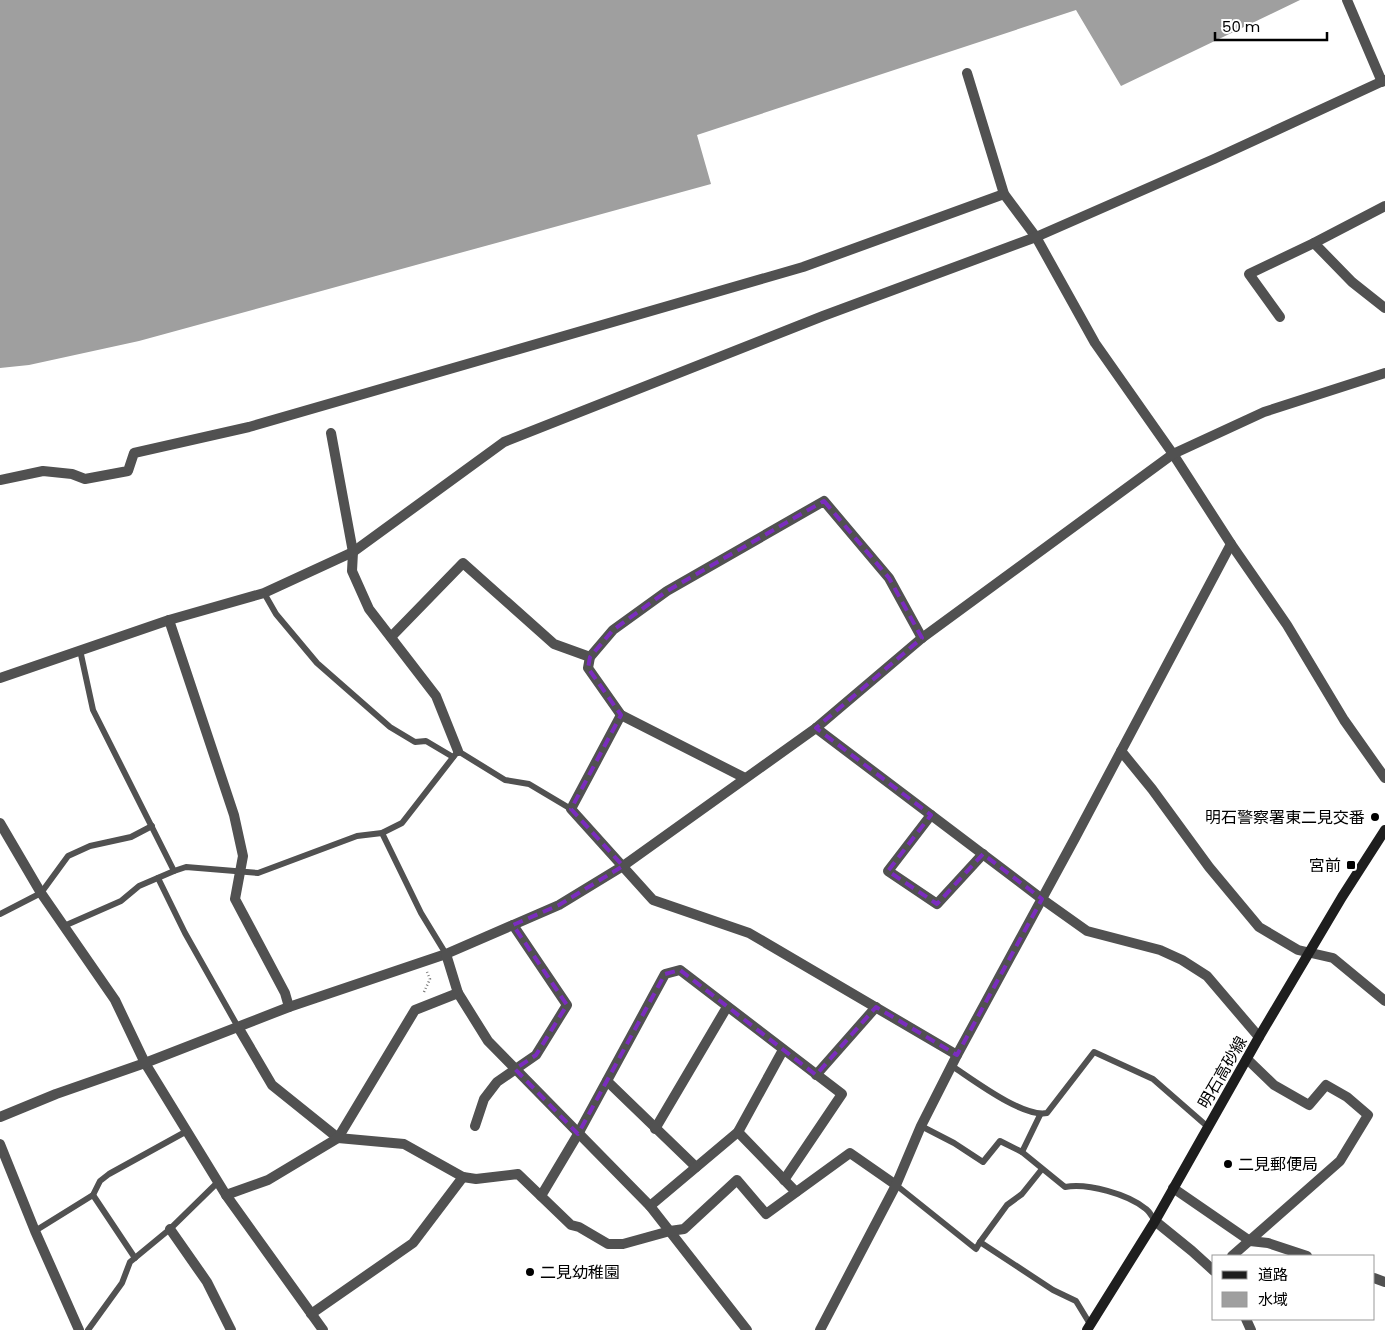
<svg xmlns="http://www.w3.org/2000/svg" width="1385" height="1330" viewBox="0 0 1385 1330" font-family="Poppins,'Noto Sans JP',sans-serif">
  <rect width="100%" height="100%" fill="#fff"/>
  <polygon fill="#9f9f9f" points="0,0 1300,0 1121,86 1076,10 697,135 711,184 139,341 29,365 0,368"/>
  <g fill="none" stroke-linecap="round" stroke-linejoin="round">
    <polyline stroke="#737373" stroke-width="2.5" stroke-dasharray="1 2.5" stroke-linecap="butt" points="424,992 430,979 427,972"/>
    <g stroke="#515151" stroke-width="6">
      <polyline points="264,593 276,614 317,663 390,727 415,742 426,741 453,757"/>
      <polyline points="80,650 93,710 174,871 186,867 258,873 357,836 382,833 402,823 458,751 505,780 529,784 571,809"/>
      <polyline points="382,833 421,913 446,954"/>
      <polyline points="158,878 185,933 238,1027"/>
      <polyline points="0,914 41,893 68,856 90,846 131,837 152,826"/>
      <polyline points="64,926 121,901 139,886 174,871"/>
      <path d="M952,1066C972,1079 1023,1118 1047,1113L1094,1052L1153,1079L1208,1127"/>
      <polyline points="921,1126 954,1143 983,1162 1000,1141 1022,1152 1040,1115"/>
      <path d="M1022,1152L1065,1187C1088,1183 1128,1194 1146,1209C1150,1212 1152,1217 1155,1221"/>
      <polyline points="896,1185 976,1249 980,1242 1053,1290 1076,1301 1090,1324"/>
      <polyline points="93,1195 135,1258"/>
      <polyline points="35,1231 93,1195 100,1181 109,1174 187,1131"/>
      <polyline points="980,1242 1007,1205 1022,1194 1042,1169"/>
      <polyline points="88,1330 122,1283 130,1262 170,1229 218,1182"/>
    </g>
    <g stroke="#515151" stroke-width="10">
      <polyline points="1347,0 1382,82"/>
      <polyline points="967,73 1004,194 1036,237 1095,343 1173,454 1231,544 1287,625 1344,720 1385,778"/>
      <polyline points="1314,243 1352,282 1385,308"/>
      <polyline points="1280,317 1249,274 1314,243 1385,206"/>
      <polyline points="331,433 353,552 352,571 369,609 436,696 458,751"/>
      <polyline points="0,480 43,471 72,474 85,479 128,471 134,453 249,427 803,267 1004,194"/>
      <polyline points="169,620 234,815 243,856 235,899 285,993 289,1007"/>
      <polyline points="391,637 463,563 554,644 590,657"/>
      <polyline points="0,678 169,620 264,593 353,552 504,442 823,316 1036,237 1214,159 1385,80"/>
      <polyline points="621,715 571,809 653,900 749,933 957,1055"/>
      <polyline points="816,728 1042,899 1087,931 1160,950 1182,960 1207,976 1259,1037"/>
      <polyline points="1121,751 1152,789 1209,867 1259,927 1298,950 1333,958 1385,1001"/>
      <polyline points="745,778 621,715 588,668 590,657 613,630 667,591 824,501 889,578 922,638"/>
      <polyline points="931,815 888,871 937,904 983,854"/>
      <polyline points="0,823 41,893 115,1000 145,1063 226,1195 323,1330"/>
      <polyline points="458,993 488,1041 650,1206 747,1330"/>
      <polyline points="238,1027 272,1085 338,1138 404,1144 463,1177 476,1179 518,1174 571,1225 579,1227 608,1244 623,1244 670,1231 684,1229 737,1180 766,1214 850,1153 896,1185"/>
      <polyline points="816,1075 876,1007"/>
      <polyline points="607,1081 696,1167"/>
      <polyline points="0,1117 56,1094 145,1063 289,1007 446,954 559,905 623,866 816,728 922,638 1173,454 1264,412 1385,373"/>
      <polyline points="475,1126 484,1099 497,1082 536,1055 567,1005 513,925"/>
      <polyline points="655,1129 727,1007"/>
      <polyline points="738,1132 796,1192"/>
      <polyline points="0,1144 35,1231 79,1330"/>
      <polyline points="1173,1188 1250,1241 1268,1243 1307,1256"/>
      <polyline points="226,1195 268,1180 338,1138 415,1010 458,993 446,954"/>
      <polyline points="541,1196 578,1134 665,974 680,970 842,1094 784,1180"/>
      <polyline points="650,1206 738,1132 783,1050"/>
      <polyline points="1155,1221 1192,1251 1214,1271"/>
      <polyline points="170,1229 207,1282 231,1330"/>
      <polyline points="1232,1256 1340,1161 1368,1115 1347,1097 1326,1085 1309,1105 1274,1085 1247,1059"/>
      <polyline points="1374,1278 1385,1282"/>
      <polyline points="311,1314 413,1243 463,1177"/>
      <polyline points="1246,1319 1251,1330"/>
      <polyline points="820,1330 896,1185 921,1126 957,1055 1075,838 1231,544"/>
    </g>
    <polyline stroke="#1e1e1e" stroke-width="10" points="1087,1330 1155,1221 1259,1037 1342,897 1385,830"/>
  </g>
  <path fill="none" stroke="#7b2cbf" stroke-width="4" stroke-dasharray="10 6" stroke-linejoin="round" d="M824,501L889,578L922,638L816,728L931,815L888,871L937,904L983,854L1042,899L957,1055L876,1007L816,1075L680,970L665,974L578,1134L515,1069L536,1055L567,1005L513,925L559,905L623,866L571,809L621,715L588,668L590,657L613,630L667,591Z"/>
  <g fill="#000" stroke="#fff" stroke-width="2">
    <circle cx="1375" cy="817" r="5"/>
    <rect x="1346" y="860" width="10" height="10" rx="2.5"/>
    <circle cx="1228" cy="1164" r="5"/>
    <circle cx="530" cy="1272" r="5"/>
  </g>
  <g text-anchor="middle" stroke-width="4" stroke-linejoin="round" paint-order="stroke">
    <g font-size="16" fill="#000" stroke="#fff" text-anchor="end">
      <text x="1365" y="823">明石警察署東二見交番</text>
      <text x="1341" y="871">宮前</text>
      <text x="1238" y="1170" text-anchor="start">二見郵便局</text>
      <text x="540" y="1278" text-anchor="start">二見幼稚園</text>
    </g>
    <g font-size="16" fill="#000" stroke="#fff">
      <text transform="translate(1222 1072) rotate(-60)" y="6">明石高砂線</text>
    </g>
  </g>
  <rect x="1212" y="1255" width="162" height="65" fill="#ffffff" stroke="#999999"/>
  <rect x="1222" y="1271" width="25" height="8" fill="#1e1e1e" stroke="#999999"/>
  <text x="1258" y="1280" font-size="15" fill="#000000">道路</text>
  <rect x="1222" y="1292" width="25" height="15" fill="#9f9f9f" stroke="#999999"/>
  <text x="1258" y="1305" font-size="15" fill="#000000">水域</text>
  <path d="M1215 32v8h112v-8" fill="none" stroke="#000000" stroke-width="2.5"/>
  <text x="1222" y="32" font-size="15" fill="#000000" stroke="#ffffff" stroke-width="4" paint-order="stroke">50 m</text>
</svg>
